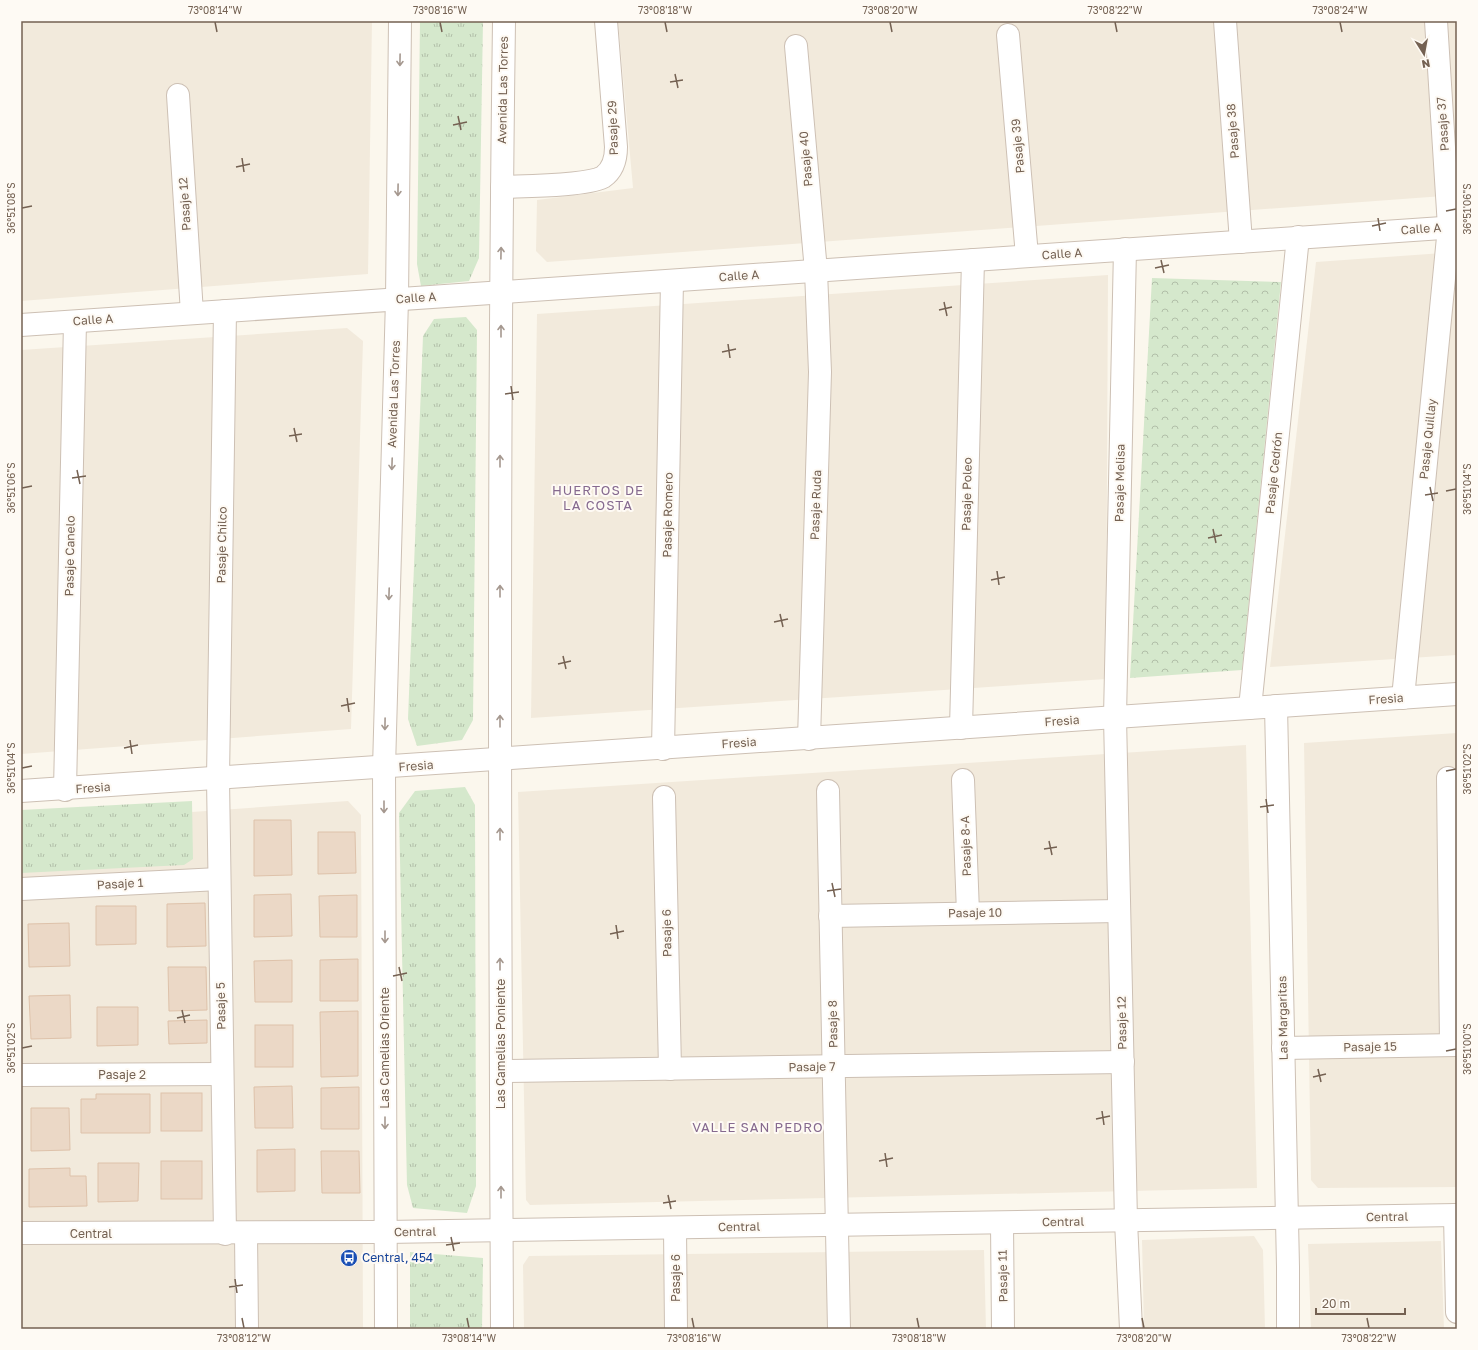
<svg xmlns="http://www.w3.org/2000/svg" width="1478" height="1350" viewBox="0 0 1478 1350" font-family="'Golos Text',sans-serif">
  <defs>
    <pattern id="grass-tufts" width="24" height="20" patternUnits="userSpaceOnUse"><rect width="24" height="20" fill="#d5e8cc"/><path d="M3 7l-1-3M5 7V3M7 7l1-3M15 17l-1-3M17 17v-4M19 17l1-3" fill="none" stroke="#b1bfa8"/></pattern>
    <pattern id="park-crowns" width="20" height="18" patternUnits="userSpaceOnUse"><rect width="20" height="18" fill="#d5e8cc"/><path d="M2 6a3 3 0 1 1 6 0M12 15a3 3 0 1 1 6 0" fill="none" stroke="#b1bfa8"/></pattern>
  </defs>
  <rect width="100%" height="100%" fill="#fbf7ed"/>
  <g fill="#f2eadc">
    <polygon points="21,21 372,21 368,274 21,301"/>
    <polygon points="618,21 1457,21 1457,195 547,262 536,251 537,200 633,188"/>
    <polygon points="1457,252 1457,655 1270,667 1316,262"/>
    <polygon points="1108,275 1106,679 531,718 537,314"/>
    <polygon points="347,328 363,341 351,729 21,754 21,350"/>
    <polygon points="1457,733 1457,1187 1318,1188 1311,1180 1304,743"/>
    <polygon points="1246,745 1257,1188 530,1205 526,1200 518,792"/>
    <polygon points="348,801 361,815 363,1329 21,1329 21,824"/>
    <polygon points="1254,1236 1263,1250 1265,1329 1144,1329 1142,1240"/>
    <polygon points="1441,1241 1444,1329 1311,1329 1308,1244"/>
    <polygon points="984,1250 986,1329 524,1329 523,1265 529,1256"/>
  </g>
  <g fill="url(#grass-tufts)">
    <polygon points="420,21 483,21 479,258 469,281 421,286 417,264"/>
    <polygon points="466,317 477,330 473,720 462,740 417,746 408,719 423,336 434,319"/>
    <polygon points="465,787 475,805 476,1186 467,1213 413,1208 407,1185 399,813 415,791"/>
    <polygon points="192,801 193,859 184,865 21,873 21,810"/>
    <polygon points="410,1252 483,1258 482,1329 410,1329"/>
  </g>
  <polygon fill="url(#park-crowns)" points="1152,278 1281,282 1242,670 1130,678"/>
  <g fill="#ebd8c6" stroke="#dec2aa">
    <polygon points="254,820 291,820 292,875 254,876"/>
    <polygon points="318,832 355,832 356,873 318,874"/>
    <polygon points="291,894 292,936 254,937 254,895"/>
    <polygon points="357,895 357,937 320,937 319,896"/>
    <polygon points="205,903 206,946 167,947 167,904"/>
    <polygon points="96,906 136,906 136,944 96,945"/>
    <polygon points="69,923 70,966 29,967 28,924"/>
    <polygon points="358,959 358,1001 320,1001 320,960"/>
    <polygon points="292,960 292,1002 255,1002 254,961"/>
    <polygon points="168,967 206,967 207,1010 169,1011"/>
    <polygon points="70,995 71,1038 31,1039 29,996"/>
    <polygon points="97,1007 138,1007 138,1045 97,1046"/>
    <polygon points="358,1011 358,1076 321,1077 320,1012"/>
    <polygon points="207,1020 207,1043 169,1044 168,1021"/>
    <rect x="255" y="1025" width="38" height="42"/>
    <polygon points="292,1086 293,1128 255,1128 254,1087"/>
    <polygon points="359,1087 359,1129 321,1129 321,1088"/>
    <rect x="161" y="1093" width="41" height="38"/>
    <polygon points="96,1094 150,1094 150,1133 81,1133 81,1099 96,1099"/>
    <polygon points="31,1108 69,1108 70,1150 31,1151"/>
    <polygon points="295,1149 295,1191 257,1192 257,1150"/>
    <polygon points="321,1151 359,1151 360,1193 322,1193"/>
    <rect x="161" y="1161" width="41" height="38"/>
    <polygon points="98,1163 139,1163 138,1201 98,1202"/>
    <polygon points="70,1168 70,1176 86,1176 87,1206 29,1207 29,1169"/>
  </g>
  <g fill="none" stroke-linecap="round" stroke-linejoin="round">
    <defs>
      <g id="minor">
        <polyline points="1225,21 1241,242"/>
        <polyline points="1008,35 1027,256"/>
        <polyline points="796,46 816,271 820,372 809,739"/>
        <polyline points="178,95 192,313"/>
        <path d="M502,187C524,186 586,186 603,177C613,170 616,159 616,147L606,21"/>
        <polyline points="1125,249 1115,717 1126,1221 1131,1329"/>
        <polyline points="21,325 1457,227"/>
        <polyline points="1403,698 1449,227 1436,21"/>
        <polyline points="1276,706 1288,1267 1288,1329"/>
        <polyline points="1250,708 1298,237"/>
        <polyline points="961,728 973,260"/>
        <polyline points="663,749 672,281"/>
        <polyline points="1448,778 1451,1045"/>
        <polyline points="963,780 968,913"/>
        <polyline points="65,790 75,322"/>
        <polyline points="21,791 1457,694"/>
        <polyline points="828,791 839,1329"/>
        <polyline points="664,797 670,1069"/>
        <polyline points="21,889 219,879"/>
        <polyline points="830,916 1119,911"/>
        <polyline points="1283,1048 1457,1045"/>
        <polyline points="501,1071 1123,1062"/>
        <polyline points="21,1075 222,1074"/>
        <polyline points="1455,1215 1457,1312"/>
        <polyline points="1002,1223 1003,1329"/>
        <polyline points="675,1228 676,1329"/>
        <polyline points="21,1233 386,1232 1457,1215"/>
        <polyline points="246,1233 247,1329"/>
        <polyline points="225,1234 218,779 225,311"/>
        <polyline points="386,1329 384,768 397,299 400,21"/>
        <path d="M502,1329C500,893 498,457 504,21"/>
      </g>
    </defs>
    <use href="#minor" stroke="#cdc0b4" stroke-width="24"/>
    <use href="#minor" stroke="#fff" stroke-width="22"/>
  </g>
  <defs><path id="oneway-shaft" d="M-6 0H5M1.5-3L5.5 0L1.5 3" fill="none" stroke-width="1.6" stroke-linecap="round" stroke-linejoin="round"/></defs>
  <g stroke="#a5988f">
    <use href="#oneway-shaft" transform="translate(400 60) rotate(91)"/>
    <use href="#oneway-shaft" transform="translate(398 190) rotate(91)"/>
    <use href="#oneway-shaft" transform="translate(501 253) rotate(-89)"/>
    <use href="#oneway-shaft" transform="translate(501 331) rotate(-90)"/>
    <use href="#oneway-shaft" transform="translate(500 461) rotate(-90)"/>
    <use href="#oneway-shaft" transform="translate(392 464) rotate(92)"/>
    <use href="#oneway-shaft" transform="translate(500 591) rotate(-90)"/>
    <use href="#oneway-shaft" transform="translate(389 594) rotate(92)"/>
    <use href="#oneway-shaft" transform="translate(500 721) rotate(-90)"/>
    <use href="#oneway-shaft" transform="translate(385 724) rotate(91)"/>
    <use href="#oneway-shaft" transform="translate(384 807) rotate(90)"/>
    <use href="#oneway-shaft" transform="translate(500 834) rotate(-90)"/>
    <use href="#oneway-shaft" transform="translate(385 937) rotate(90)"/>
    <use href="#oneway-shaft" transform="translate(500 964) rotate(-90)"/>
    <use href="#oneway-shaft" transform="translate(385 1123) rotate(90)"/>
    <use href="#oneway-shaft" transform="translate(501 1192) rotate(-90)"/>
  </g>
  <path fill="none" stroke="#746152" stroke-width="1.5" d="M215,22L217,32M440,22L442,32M665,22L667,32M890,22L892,32M1115,22L1117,32M1340,22L1342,32M675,74L678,88M670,82L683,80M458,116L461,130M453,125L467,122M242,158L244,172M236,167L250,164M22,208L32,206M1446,211L1456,209M1378,218L1380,231M1372,226L1386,223M1161,260L1164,273M1155,268L1169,265M944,302L947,316M939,310L952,307M728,344L730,358M722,352L736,349M511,386L513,400M505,394L519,392M294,428L297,442M289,436L302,434M77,470L80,484M72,478L86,476M1430,487L1433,501M22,488L32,486M1446,491L1456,489M1425,495L1438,493M1213,529L1216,543M1208,538L1222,535M997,571L999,585M991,580L1005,577M780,614L783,627M774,622L788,619M563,656L566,669M558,664L571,661M347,698L349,712M341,706L355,703M130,740L132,754M124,748L138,745M22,768L32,766M1446,771L1456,769M1266,799L1268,813M1260,807L1274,805M1049,841L1052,855M1044,849L1057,847M832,883L835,897M827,891L841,889M616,925L618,939M610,934L624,931M399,967L402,981M393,976L407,973M182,1010L185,1023M177,1018L190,1015M22,1048L32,1046M1446,1051L1456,1049M1318,1069L1321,1082M1313,1077L1326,1074M1102,1111L1104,1125M1096,1119L1110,1116M885,1153L887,1167M879,1161L893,1158M668,1195L671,1209M663,1203L676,1201M451,1237L454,1251M446,1245L460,1243M235,1279L237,1293M229,1287L243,1285M242,1318L244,1328M467,1318L469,1328M692,1318L694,1328M917,1318L919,1328M1142,1318L1144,1328M1367,1318L1369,1328"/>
  <defs>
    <symbol id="bus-disc" viewBox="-11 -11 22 22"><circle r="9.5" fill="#1a4fb4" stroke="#fefaf4"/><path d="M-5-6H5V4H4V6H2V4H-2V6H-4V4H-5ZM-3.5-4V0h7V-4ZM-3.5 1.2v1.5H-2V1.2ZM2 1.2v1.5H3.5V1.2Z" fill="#fff"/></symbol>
  </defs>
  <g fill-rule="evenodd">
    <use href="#bus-disc" x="339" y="1248" width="20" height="20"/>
  </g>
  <g text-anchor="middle" stroke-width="4" stroke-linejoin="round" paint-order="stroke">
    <g font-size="12" fill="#746152" stroke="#fefaf4">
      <text transform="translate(503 90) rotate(-89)" y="4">Avenida Las Torres</text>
      <text transform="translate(1443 124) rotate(-94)" y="4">Pasaje 37</text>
      <text transform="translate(613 128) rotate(-92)" y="4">Pasaje 29</text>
      <text transform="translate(1233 131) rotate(-94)" y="4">Pasaje 38</text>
      <text transform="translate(1018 146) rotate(-95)" y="4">Pasaje 39</text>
      <text transform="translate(806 159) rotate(-95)" y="4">Pasaje 40</text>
      <text transform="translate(185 204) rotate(-94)" y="4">Pasaje 12</text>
      <text transform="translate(1421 229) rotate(-4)" y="4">Calle A</text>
      <text transform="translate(1062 254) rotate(-4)" y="4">Calle A</text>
      <text transform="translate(739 276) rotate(-4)" y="4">Calle A</text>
      <text transform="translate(416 298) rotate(-4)" y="4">Calle A</text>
      <text transform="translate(93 320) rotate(-4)" y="4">Calle A</text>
      <text transform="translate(394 394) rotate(-88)" y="4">Avenida Las Torres</text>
      <text transform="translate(1428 439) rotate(-84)" y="4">Pasaje Quillay</text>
      <text transform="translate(1274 473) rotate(-84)" y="4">Pasaje Cedrón</text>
      <text transform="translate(1120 483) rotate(-89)" y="4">Pasaje Melisa</text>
      <text transform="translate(967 494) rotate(-89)" y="4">Pasaje Poleo</text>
      <text transform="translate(816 505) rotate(-88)" y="4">Pasaje Ruda</text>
      <text transform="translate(668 515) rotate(-89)" y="4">Pasaje Romero</text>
      <text transform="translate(222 545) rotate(-89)" y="4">Pasaje Chilco</text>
      <text transform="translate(70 556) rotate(-89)" y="4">Pasaje Canelo</text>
      <text transform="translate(1386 699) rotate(-4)" y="4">Fresia</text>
      <text transform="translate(1062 721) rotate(-4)" y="4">Fresia</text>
      <text transform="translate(739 743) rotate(-4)" y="4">Fresia</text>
      <text transform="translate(416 766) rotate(-4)" y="4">Fresia</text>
      <text transform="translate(93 788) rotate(-4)" y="4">Fresia</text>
      <text transform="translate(966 846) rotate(-92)" y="4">Pasaje 8-A</text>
      <text transform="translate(120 884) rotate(-3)" y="4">Pasaje 1</text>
      <text transform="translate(975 913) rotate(-1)" y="4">Pasaje 10</text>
      <text transform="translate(667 933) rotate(-91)" y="4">Pasaje 6</text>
      <text transform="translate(221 1006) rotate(-91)" y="4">Pasaje 5</text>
      <text transform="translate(1283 1018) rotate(-91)" y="4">Las Margaritas</text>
      <text transform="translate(1122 1023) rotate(-91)" y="4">Pasaje 12</text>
      <text transform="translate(833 1024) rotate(-91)" y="4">Pasaje 8</text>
      <text transform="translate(501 1044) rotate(-90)" y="4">Las Camelias Poniente</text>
      <text transform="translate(1370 1047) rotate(-1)" y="4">Pasaje 15</text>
      <text transform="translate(385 1048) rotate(-90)" y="4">Las Camelias Oriente</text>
      <text transform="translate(812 1067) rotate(-1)" y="4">Pasaje 7</text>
      <text x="122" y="1079">Pasaje 2</text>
      <text transform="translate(1387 1217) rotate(-1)" y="4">Central</text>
      <text transform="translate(1063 1222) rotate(-1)" y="4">Central</text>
      <text transform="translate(739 1227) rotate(-1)" y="4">Central</text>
      <text transform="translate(415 1232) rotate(-1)" y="4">Central</text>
      <text x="91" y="1238">Central</text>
      <text transform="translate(1003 1276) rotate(-91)" y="4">Pasaje 11</text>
      <text transform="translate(676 1278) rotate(-90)" y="4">Pasaje 6</text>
    </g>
    <g font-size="12" fill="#164399" stroke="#fefaf4" text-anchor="start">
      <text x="362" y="1262">Central, 454</text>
    </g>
    <g font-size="13" letter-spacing="1" fill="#866a8f" stroke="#fefaf4">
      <text x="598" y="495">HUERTOS DE<tspan x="598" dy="15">LA COSTA</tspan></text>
      <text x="758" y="1132">VALLE SAN PEDRO</text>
    </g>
  </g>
  <rect width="1478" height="1350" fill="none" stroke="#fefaf4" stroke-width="44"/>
  <g transform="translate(1424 54) rotate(169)" stroke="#fefaf4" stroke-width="3" paint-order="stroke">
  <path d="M0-3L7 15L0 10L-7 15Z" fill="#746152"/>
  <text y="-6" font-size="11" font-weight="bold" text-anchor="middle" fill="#746152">N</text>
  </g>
  <path d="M1316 1308v6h89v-6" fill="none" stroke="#746152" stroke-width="2"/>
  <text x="1322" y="1308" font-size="12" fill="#746152" stroke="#fefaf4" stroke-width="3" paint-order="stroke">20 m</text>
  <rect x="22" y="22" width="1434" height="1306" fill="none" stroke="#746152" stroke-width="1.5"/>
  <g font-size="10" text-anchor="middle" fill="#746152">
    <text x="215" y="14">73°08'14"W</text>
    <text x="440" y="14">73°08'16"W</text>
    <text x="665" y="14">73°08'18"W</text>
    <text x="890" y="14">73°08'20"W</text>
    <text x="1115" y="14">73°08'22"W</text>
    <text x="1340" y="14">73°08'24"W</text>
    <text transform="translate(11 208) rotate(-90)" y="4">36°51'08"S</text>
    <text transform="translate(1467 209) rotate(-90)" y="4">36°51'06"S</text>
    <text transform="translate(11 488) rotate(-90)" y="4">36°51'06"S</text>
    <text transform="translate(1467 489) rotate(-90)" y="4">36°51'04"S</text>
    <text transform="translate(11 768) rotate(-90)" y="4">36°51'04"S</text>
    <text transform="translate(1467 769) rotate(-90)" y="4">36°51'02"S</text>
    <text transform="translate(11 1048) rotate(-90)" y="4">36°51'02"S</text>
    <text transform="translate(1467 1049) rotate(-90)" y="4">36°51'00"S</text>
    <text x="244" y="1342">73°08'12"W</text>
    <text x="469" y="1342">73°08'14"W</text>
    <text x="694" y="1342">73°08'16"W</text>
    <text x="919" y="1342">73°08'18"W</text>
    <text x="1144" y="1342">73°08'20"W</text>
    <text x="1369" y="1342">73°08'22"W</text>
  </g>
</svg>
